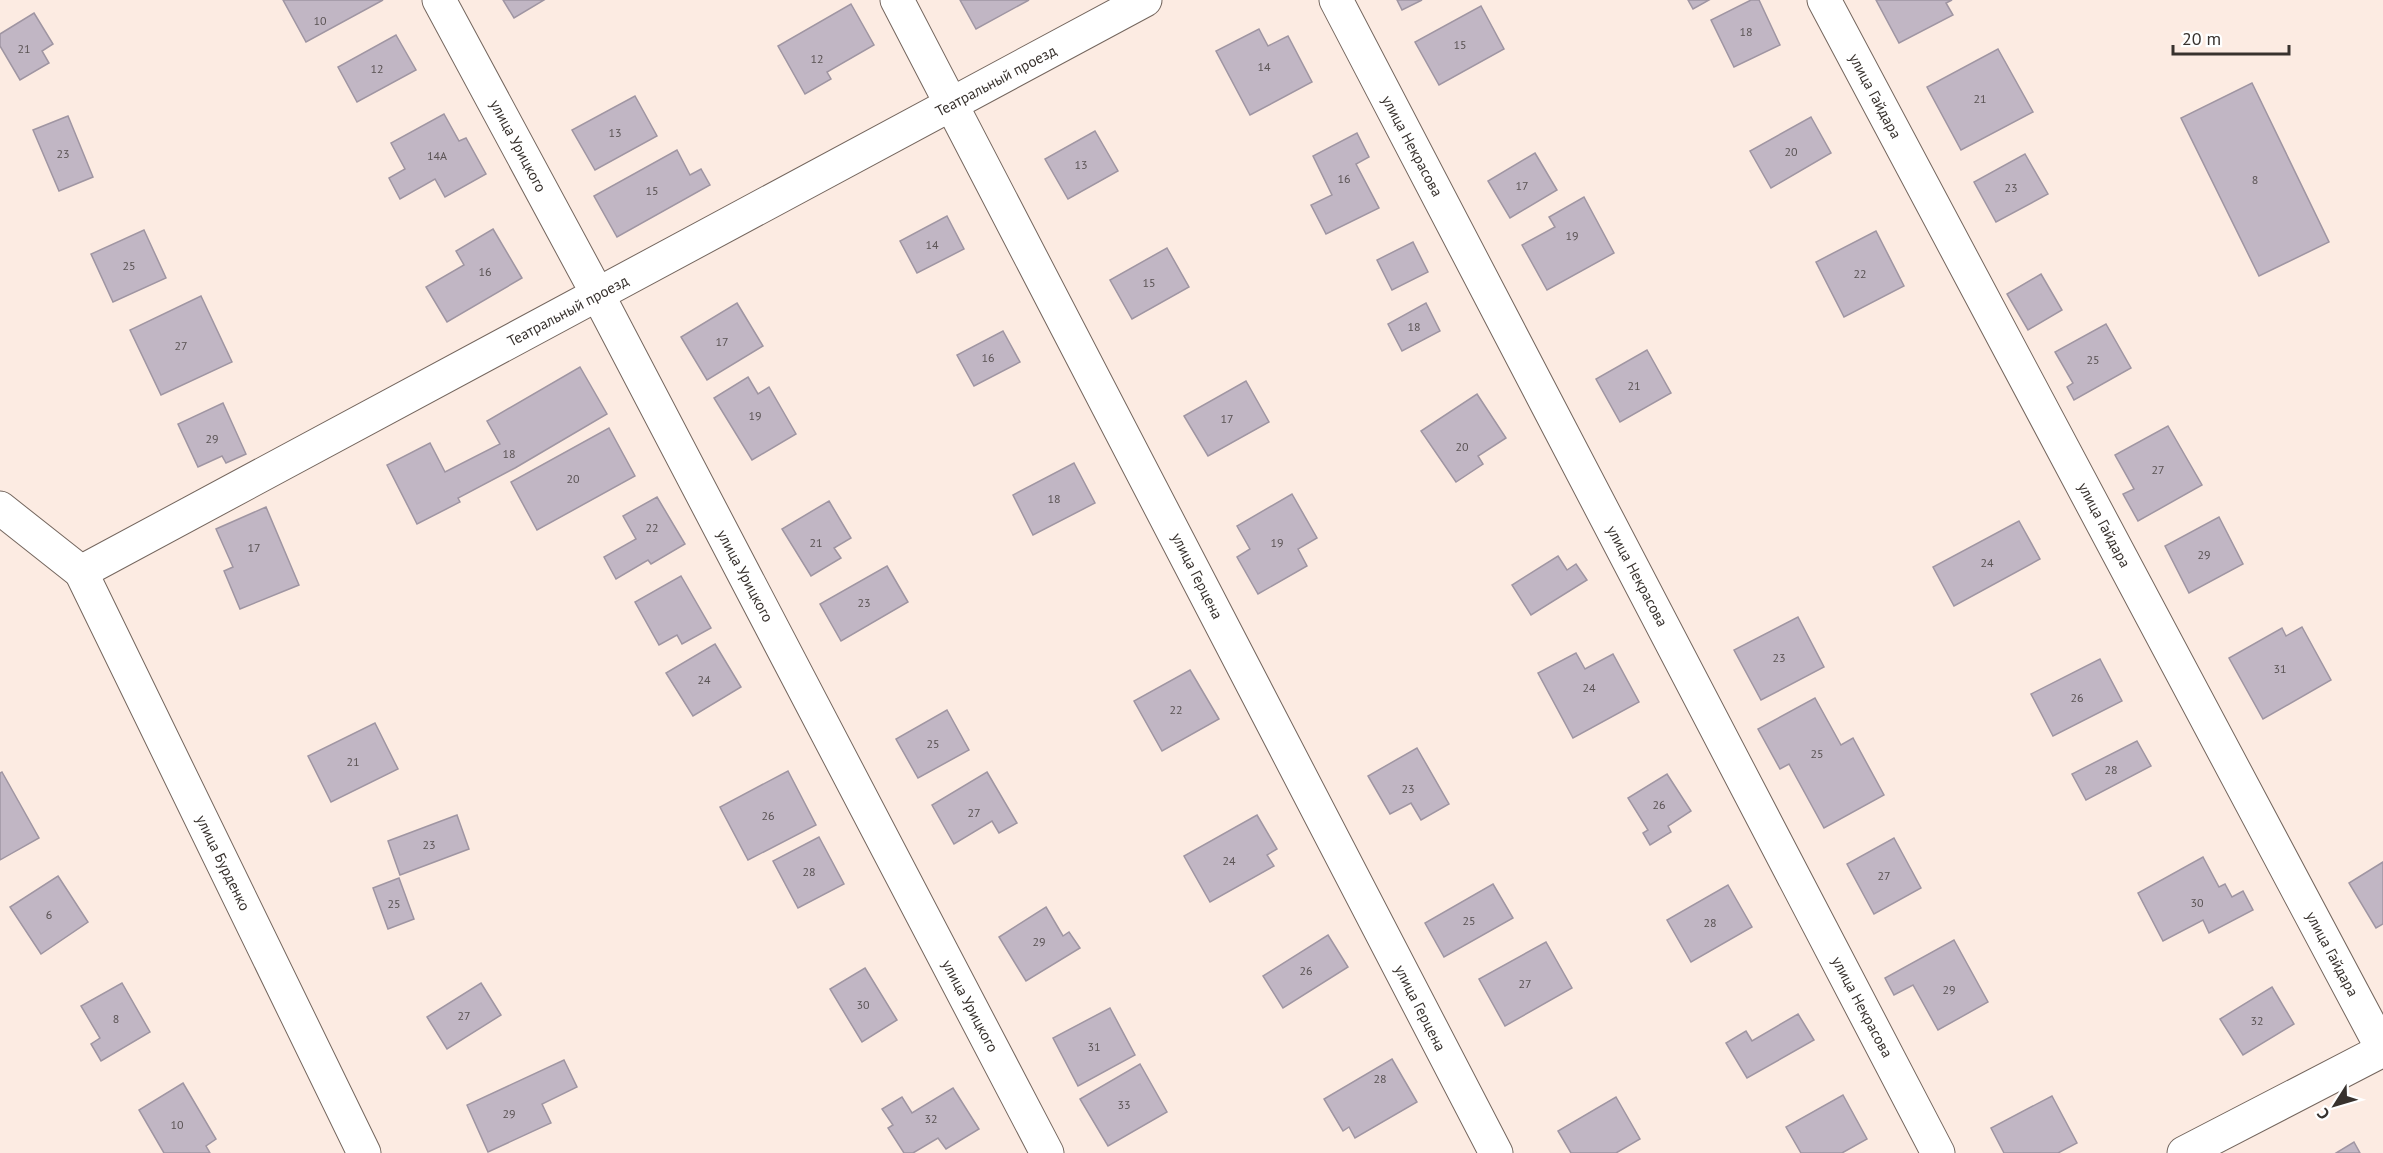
<svg xmlns="http://www.w3.org/2000/svg" width="2383" height="1153" viewBox="0 0 2383 1153" font-family="'PT Sans',sans-serif">
  <rect width="100%" height="100%" fill="#fcebe2"/>
  <g fill="#c1b6c4" stroke="#9f95a2" stroke-width="1.5">
    <polygon points="283,0 383,0 306,42"/>
    <polygon points="503,0 544,0 514,18"/>
    <polygon points="960,0 1029,0 976,29"/>
    <polygon points="1397,0 1422,0 1402,10"/>
    <polygon points="1688,0 1709,0 1693,9"/>
    <polygon points="1751,0 1759,0 1780,45 1734,67 1711,20"/>
    <polygon points="1876,0 1952,0 1946,3 1953,15 1899,43"/>
    <polygon points="851,4 874,45 827,72 831,79 805,94 778,46"/>
    <polygon points="1481,6 1504,49 1439,85 1415,42"/>
    <polygon points="34,13 53,44 42,51 49,63 20,80 0,46 0,34"/>
    <polygon points="1259,29 1268,46 1288,36 1312,82 1250,115 1216,51"/>
    <polygon points="396,35 416,70 357,102 338,67"/>
    <polygon points="1998,49 2033,112 1961,150 1927,87"/>
    <polygon points="2252,83 2329,242 2259,276 2181,118"/>
    <polygon points="635,96 657,136 595,170 572,130"/>
    <polygon points="444,114 459,141 466,138 486,174 445,197 435,179 400,199 389,178 405,169 391,143"/>
    <polygon points="68,116 93,177 59,191 33,130"/>
    <polygon points="1811,117 1831,153 1771,188 1750,151"/>
    <polygon points="1095,131 1118,171 1068,199 1045,159"/>
    <polygon points="1357,133 1369,157 1356,164 1379,208 1326,234 1311,205 1332,195 1313,156"/>
    <polygon points="677,150 690,175 701,169 710,185 617,237 594,196"/>
    <polygon points="1535,153 1557,190 1510,218 1488,181"/>
    <polygon points="2025,154 2048,194 1996,222 1974,182"/>
    <polygon points="1584,197 1614,253 1547,290 1522,245 1555,227 1549,217"/>
    <polygon points="947,216 964,249 917,273 900,241"/>
    <polygon points="493,229 522,278 447,322 426,287 464,265 456,251"/>
    <polygon points="144,230 166,278 113,302 91,254"/>
    <polygon points="1876,231 1904,286 1844,317 1816,262"/>
    <polygon points="1413,242 1428,272 1392,290 1377,260"/>
    <polygon points="1167,248 1189,287 1132,319 1110,280"/>
    <polygon points="2041,274 2062,310 2028,330 2007,294"/>
    <polygon points="201,296 232,362 161,395 130,330"/>
    <polygon points="737,303 763,346 707,380 681,337"/>
    <polygon points="1426,303 1440,331 1402,351 1388,324"/>
    <polygon points="2106,324 2131,368 2074,400 2067,387 2073,383 2055,352"/>
    <polygon points="1003,331 1020,362 974,386 957,355"/>
    <polygon points="1647,350 1671,393 1620,422 1596,379"/>
    <polygon points="580,367 607,414 515,468 458,498 460,502 417,524 387,465 430,443 445,472 500,444 487,421"/>
    <polygon points="748,377 758,394 769,387 796,434 752,460 714,398"/>
    <polygon points="1246,381 1269,422 1208,456 1184,416"/>
    <polygon points="1477,394 1506,438 1478,456 1483,464 1456,482 1421,431"/>
    <polygon points="223,403 246,454 226,463 222,456 198,467 178,424"/>
    <polygon points="2168,426 2202,485 2138,521 2123,494 2134,489 2115,455"/>
    <polygon points="609,428 635,476 537,530 511,482"/>
    <polygon points="1074,463 1095,503 1033,535 1013,495"/>
    <polygon points="1292,494 1317,538 1298,549 1307,566 1258,594 1237,557 1250,549 1237,526"/>
    <polygon points="657,497 685,544 651,564 648,560 616,579 604,557 636,539 623,516"/>
    <polygon points="829,501 851,538 834,548 841,558 811,576 782,529"/>
    <polygon points="266,507 299,585 240,609 224,571 233,567 216,529"/>
    <polygon points="2219,517 2243,564 2189,593 2165,546"/>
    <polygon points="2019,521 2040,559 1954,606 1933,567"/>
    <polygon points="1558,556 1567,570 1576,564 1587,580 1531,615 1512,585"/>
    <polygon points="887,566 908,602 841,641 820,604"/>
    <polygon points="681,576 711,628 682,644 677,635 659,645 635,602"/>
    <polygon points="1798,617 1824,667 1761,700 1734,650"/>
    <polygon points="2302,627 2331,680 2263,719 2229,658 2282,628 2286,636"/>
    <polygon points="715,644 741,687 693,716 666,673"/>
    <polygon points="1576,653 1585,669 1613,654 1639,702 1573,738 1538,673"/>
    <polygon points="2100,659 2122,701 2053,736 2031,694"/>
    <polygon points="1190,670 1219,719 1162,751 1134,701"/>
    <polygon points="1815,698 1841,745 1853,738 1884,795 1824,828 1789,764 1780,769 1758,729"/>
    <polygon points="947,710 969,750 918,778 896,739"/>
    <polygon points="375,723 398,769 331,802 308,756"/>
    <polygon points="2137,741 2151,766 2086,800 2072,774"/>
    <polygon points="1417,748 1449,804 1421,820 1411,803 1390,814 1368,776"/>
    <polygon points="788,771 816,825 748,860 720,807"/>
    <polygon points="2,772 39,838 0,860 0,773"/>
    <polygon points="987,772 1017,823 999,833 992,821 954,844 932,805"/>
    <polygon points="1667,774 1691,811 1668,826 1671,832 1650,845 1643,833 1648,830 1628,798"/>
    <polygon points="457,815 469,849 400,875 388,841"/>
    <polygon points="1257,815 1277,849 1267,855 1274,866 1210,902 1184,856"/>
    <polygon points="819,837 844,884 798,908 773,861"/>
    <polygon points="1894,838 1921,888 1874,914 1847,864"/>
    <polygon points="2203,857 2219,887 2225,884 2232,897 2243,891 2253,910 2209,933 2203,920 2163,941 2138,893"/>
    <polygon points="2383,862 2383,924 2376,928 2349,883"/>
    <polygon points="58,876 88,922 41,954 10,907"/>
    <polygon points="399,878 414,919 388,929 373,888"/>
    <polygon points="1493,884 1513,918 1444,957 1425,923"/>
    <polygon points="1728,885 1752,927 1691,962 1667,920"/>
    <polygon points="1046,907 1063,936 1069,932 1080,948 1026,981 999,937"/>
    <polygon points="1328,935 1348,967 1283,1008 1263,976"/>
    <polygon points="1954,940 1988,1002 1938,1030 1913,985 1894,995 1885,978"/>
    <polygon points="1546,942 1572,988 1505,1026 1479,979"/>
    <polygon points="865,968 897,1020 862,1042 830,989"/>
    <polygon points="122,983 150,1032 101,1061 91,1044 100,1038 81,1006"/>
    <polygon points="481,983 501,1015 447,1049 427,1017"/>
    <polygon points="2272,987 2294,1024 2243,1055 2220,1019"/>
    <polygon points="1110,1008 1135,1055 1078,1086 1053,1038"/>
    <polygon points="1798,1014 1814,1040 1747,1078 1726,1043 1746,1031 1752,1041"/>
    <polygon points="1392,1059 1417,1102 1355,1138 1349,1127 1343,1131 1324,1099"/>
    <polygon points="564,1060 577,1087 542,1104 551,1123 488,1152 467,1105"/>
    <polygon points="1140,1064 1167,1112 1108,1146 1080,1099"/>
    <polygon points="183,1083 216,1139 206,1146 210,1153 164,1153 139,1110"/>
    <polygon points="953,1088 979,1129 946,1149 938,1138 913,1153 904,1153 888,1128 893,1125 882,1109 902,1097 912,1113"/>
    <polygon points="1843,1095 1867,1139 1842,1153 1801,1153 1786,1127"/>
    <polygon points="2052,1096 2077,1143 2058,1153 2004,1153 1991,1128"/>
    <polygon points="1616,1097 1640,1139 1616,1153 1571,1153 1558,1131"/>
    <polygon points="2354,1142 2360,1153 2336,1153"/>
  </g>
  <g fill="none" stroke-linecap="round" stroke-linejoin="round">
    <defs>
      <g id="street">
        <polyline points="439,0 598,295 1047,1153"/>
        <polyline points="897,0 1496,1153"/>
        <polyline points="1336,0 1938,1153"/>
        <polyline points="1824,0 2383,1050"/>
        <polyline points="0,508 81,572 1145,0"/>
        <polyline points="81,572 364,1153"/>
        <polyline points="2184,1153 2383,1050"/>
      </g>
    </defs>
    <use href="#street" stroke="#74665e" stroke-width="35"/>
    <use href="#street" stroke="#fff" stroke-width="33"/>
  </g>
  <g text-anchor="middle" stroke-width="5" stroke-linejoin="round" paint-order="stroke">
    <g font-size="12" fill="#5a5354">
      <text x="320" y="25">10</text>
      <text x="1746" y="36">18</text>
      <text x="1460" y="49">15</text>
      <text x="24" y="53">21</text>
      <text x="817" y="63">12</text>
      <text x="1264" y="71">14</text>
      <text x="377" y="73">12</text>
      <text x="1980" y="103">21</text>
      <text x="615" y="137">13</text>
      <text x="1791" y="156">20</text>
      <text x="63" y="158">23</text>
      <text x="437" y="160">14А</text>
      <text x="1081" y="169">13</text>
      <text x="1344" y="183">16</text>
      <text x="2255" y="184">8</text>
      <text x="1522" y="190">17</text>
      <text x="2011" y="192">23</text>
      <text x="652" y="195">15</text>
      <text x="1572" y="240">19</text>
      <text x="932" y="249">14</text>
      <text x="129" y="270">25</text>
      <text x="485" y="276">16</text>
      <text x="1860" y="278">22</text>
      <text x="1149" y="287">15</text>
      <text x="1414" y="331">18</text>
      <text x="722" y="346">17</text>
      <text x="181" y="350">27</text>
      <text x="988" y="362">16</text>
      <text x="2093" y="364">25</text>
      <text x="1634" y="390">21</text>
      <text x="755" y="420">19</text>
      <text x="1227" y="423">17</text>
      <text x="212" y="443">29</text>
      <text x="1462" y="451">20</text>
      <text x="509" y="458">18</text>
      <text x="2158" y="474">27</text>
      <text x="573" y="483">20</text>
      <text x="1054" y="503">18</text>
      <text x="652" y="532">22</text>
      <text x="816" y="547">21</text>
      <text x="1277" y="547">19</text>
      <text x="254" y="552">17</text>
      <text x="2204" y="559">29</text>
      <text x="1987" y="567">24</text>
      <text x="864" y="607">23</text>
      <text x="1779" y="662">23</text>
      <text x="2280" y="673">31</text>
      <text x="704" y="684">24</text>
      <text x="1589" y="692">24</text>
      <text x="2077" y="702">26</text>
      <text x="1176" y="714">22</text>
      <text x="933" y="748">25</text>
      <text x="1817" y="758">25</text>
      <text x="353" y="766">21</text>
      <text x="2111" y="774">28</text>
      <text x="1408" y="793">23</text>
      <text x="1659" y="809">26</text>
      <text x="974" y="817">27</text>
      <text x="768" y="820">26</text>
      <text x="429" y="849">23</text>
      <text x="1229" y="865">24</text>
      <text x="809" y="876">28</text>
      <text x="1884" y="880">27</text>
      <text x="2197" y="907">30</text>
      <text x="394" y="908">25</text>
      <text x="49" y="919">6</text>
      <text x="1469" y="925">25</text>
      <text x="1710" y="927">28</text>
      <text x="1039" y="946">29</text>
      <text x="1306" y="975">26</text>
      <text x="1525" y="988">27</text>
      <text x="1949" y="994">29</text>
      <text x="863" y="1009">30</text>
      <text x="464" y="1020">27</text>
      <text x="116" y="1023">8</text>
      <text x="2257" y="1025">32</text>
      <text x="1094" y="1051">31</text>
      <text x="1380" y="1083">28</text>
      <text x="1124" y="1109">33</text>
      <text x="509" y="1118">29</text>
      <text x="931" y="1123">32</text>
      <text x="177" y="1129">10</text>
    </g>
    <g font-size="15" fill="#38322e" stroke="#fff">
      <text transform="translate(996 81) rotate(-28)" y="5">Театральный проезд</text>
      <text transform="translate(1875 96) rotate(62)" y="5">улица Гайдара</text>
      <text transform="translate(518 146) rotate(62)" y="5">улица Урицкого</text>
      <text transform="translate(1412 146) rotate(62)" y="5">улица Некрасова</text>
      <text transform="translate(568 311) rotate(-28)" y="5">Театральный проезд</text>
      <text transform="translate(2104 525) rotate(62)" y="5">улица Гайдара</text>
      <text transform="translate(745 576) rotate(62)" y="5">улица Урицкого</text>
      <text transform="translate(1197 576) rotate(63)" y="5">улица Герцена</text>
      <text transform="translate(1637 576) rotate(62)" y="5">улица Некрасова</text>
      <text transform="translate(223 863) rotate(64)" y="5">улица Бурденко</text>
      <text transform="translate(2332 954) rotate(62)" y="5">улица Гайдара</text>
      <text transform="translate(970 1006) rotate(62)" y="5">улица Урицкого</text>
      <text transform="translate(1862 1007) rotate(62)" y="5">улица Некрасова</text>
      <text transform="translate(1420 1008) rotate(63)" y="5">улица Герцена</text>
    </g>
  </g>
  <g transform="translate(2335 1105) rotate(233)" stroke="#ffffff" stroke-width="4.5" paint-order="stroke">
  <path d="M0-4.5L10 22L0 15L-10 22Z" fill="#38322e"/>
  <text y="-9" font-size="16" font-weight="bold" text-anchor="middle" fill="#38322e">С</text>
  </g>
  <path d="M2173 45v9h116v-9" fill="none" stroke="#38322e" stroke-width="3"/>
  <text x="2182" y="45" font-size="18" fill="#38322e" stroke="#ffffff" stroke-width="4.5" paint-order="stroke">20 m</text>
</svg>
